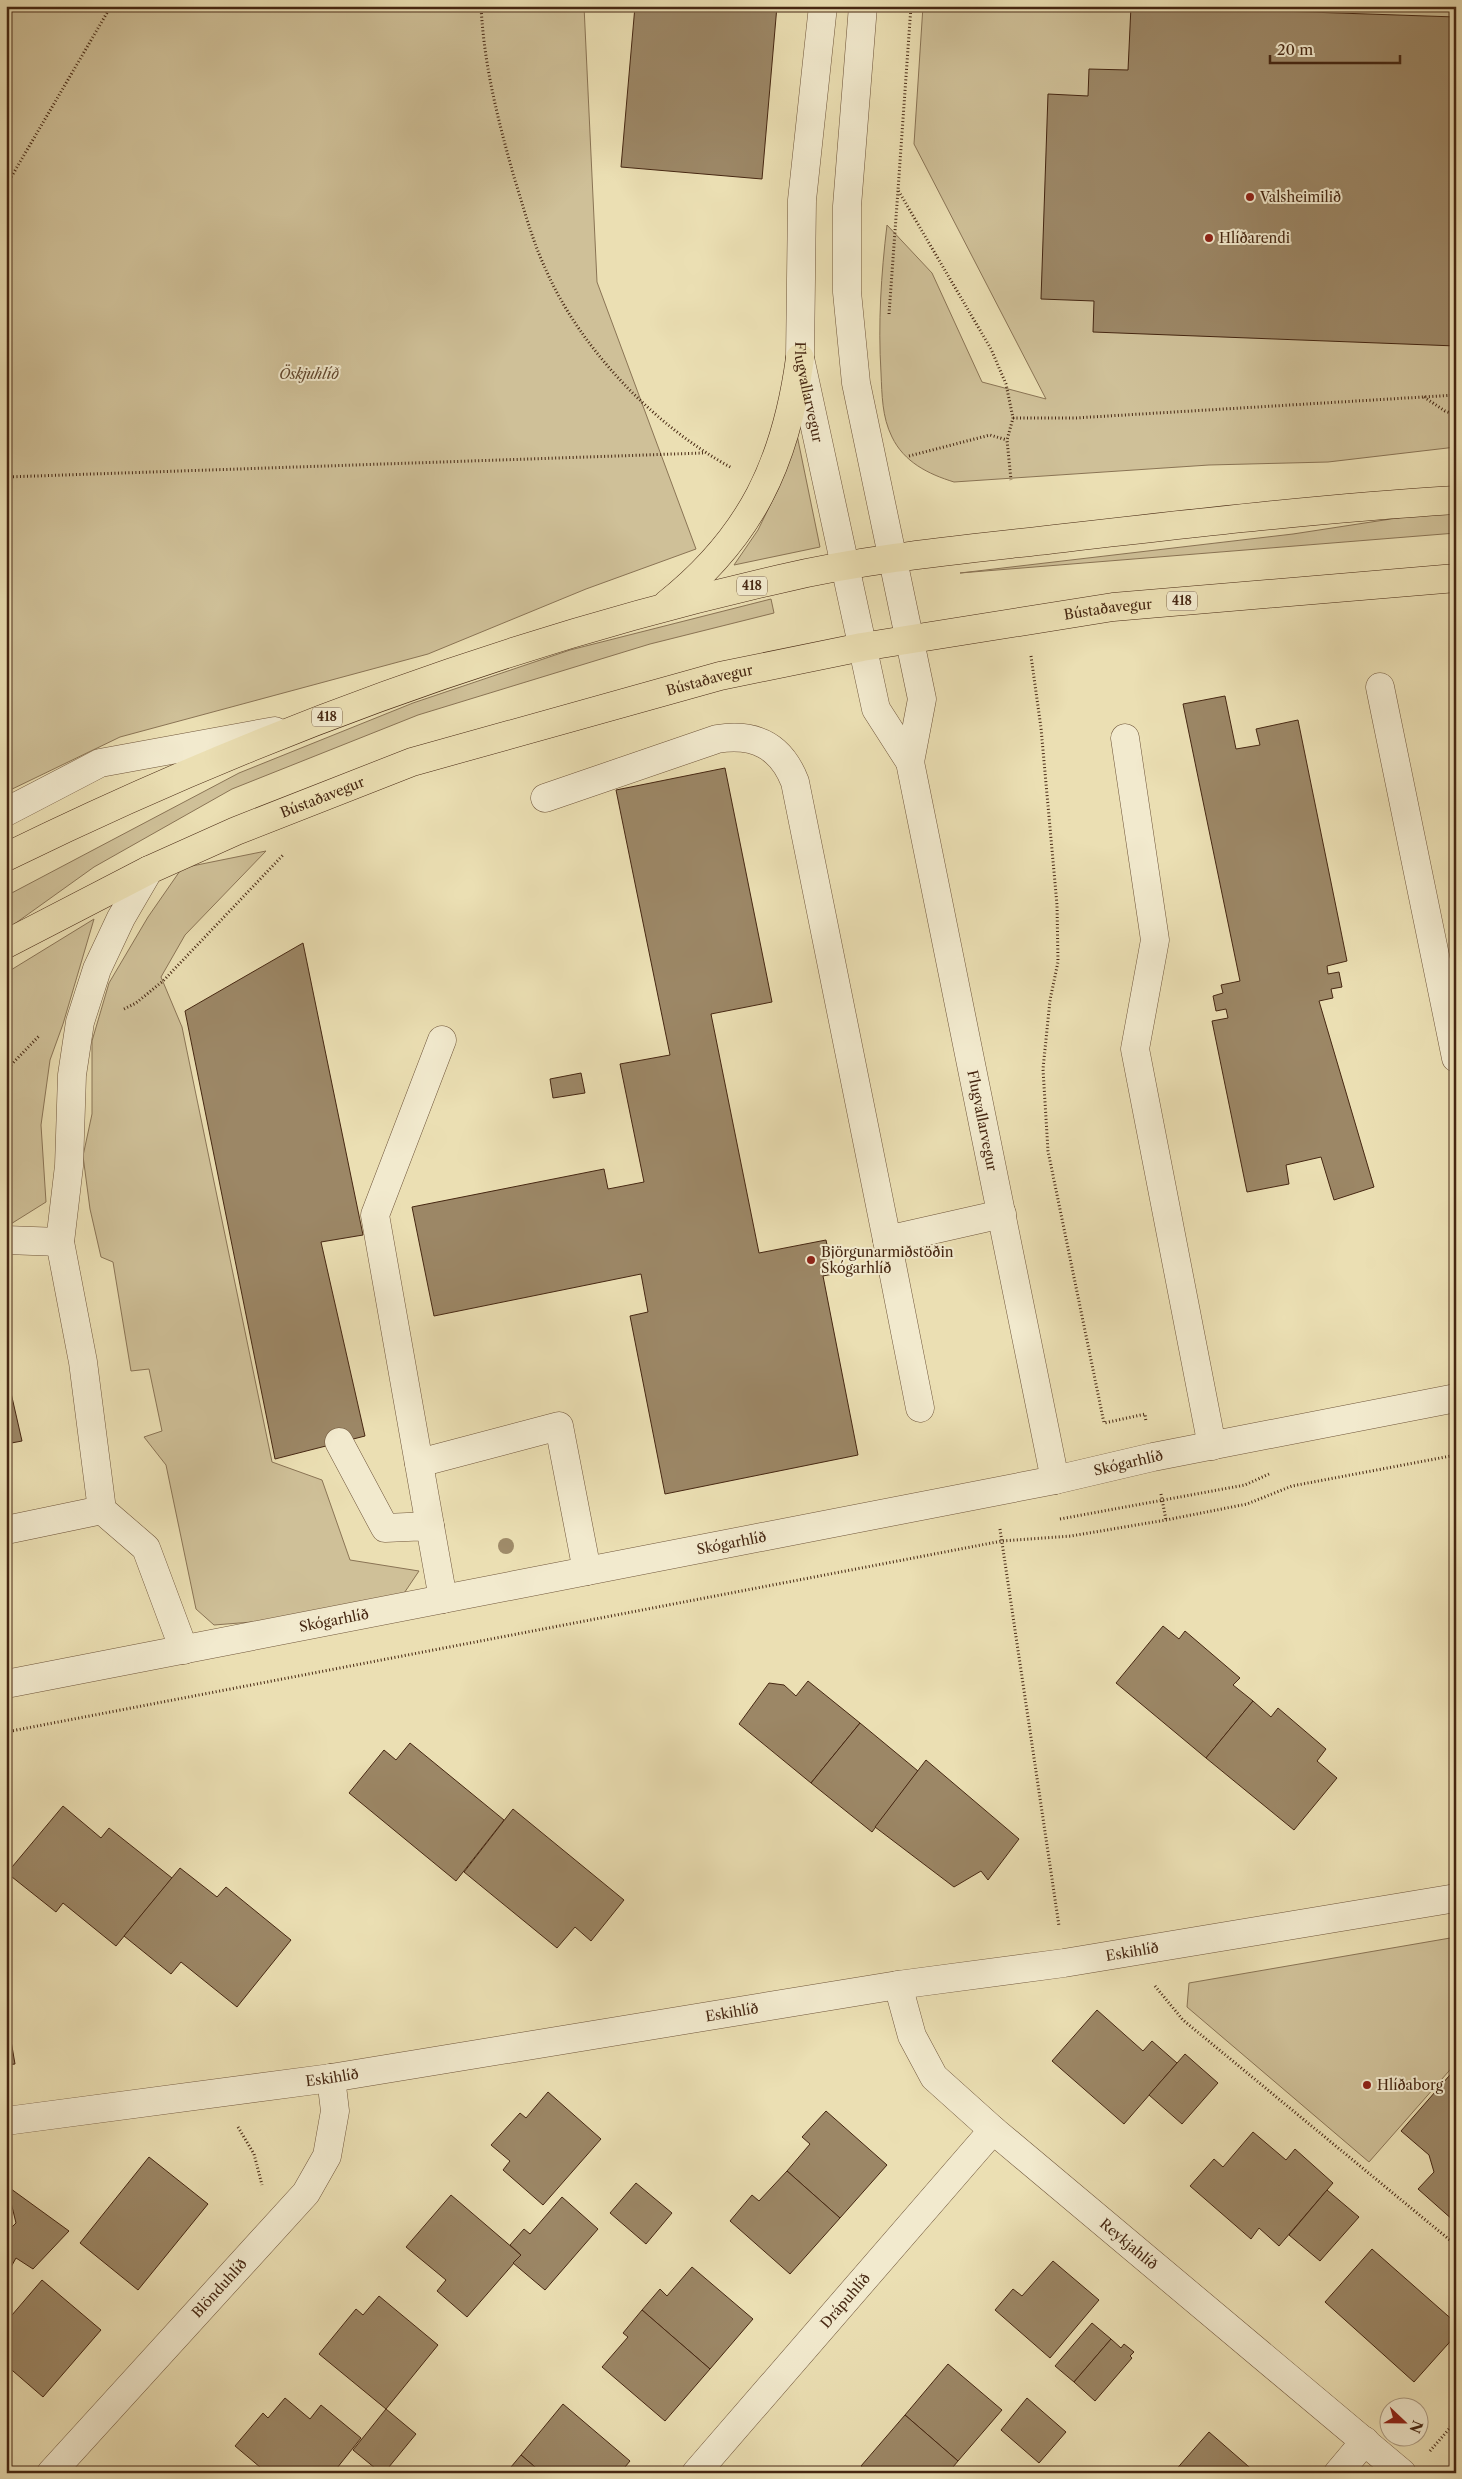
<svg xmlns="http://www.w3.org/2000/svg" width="1462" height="2479" viewBox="0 0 1462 2479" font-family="'Libre Caslon Text',serif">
  <rect width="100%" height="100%" fill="#ebdfb3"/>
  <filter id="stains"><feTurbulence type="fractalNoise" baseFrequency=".004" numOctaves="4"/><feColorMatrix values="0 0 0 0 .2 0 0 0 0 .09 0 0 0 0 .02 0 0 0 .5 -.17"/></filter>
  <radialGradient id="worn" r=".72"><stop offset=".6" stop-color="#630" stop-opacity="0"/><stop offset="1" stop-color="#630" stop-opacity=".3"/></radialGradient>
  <g fill="#cfc098" stroke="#8a7455">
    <polygon points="6,6 584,6 597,282 696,549 586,589 428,654 120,737 6,792"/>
    <path d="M923,6H1456V447L1328,462L1209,465L954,482C928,474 904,462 892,437C882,417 882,395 881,373C878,323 881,275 887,225L932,273L982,382L1046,399L914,144Z"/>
    <polygon points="797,435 820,547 734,565 758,530 778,489"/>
    <polygon points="1456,509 1456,533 960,573 1293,534"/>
    <polygon points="771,599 774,613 650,644 418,715 232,789 94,867 6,930 6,896 239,773 413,703 570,650"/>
    <polygon points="266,851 185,935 161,977 182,1027 272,1462 322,1480 350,1560 419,1571 392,1611 214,1625 196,1609 166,1465 144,1437 162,1431 149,1369 131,1371 113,1262 101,1257 90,1209 83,1156 92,1114 92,1041 109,983 148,917 182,868"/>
    <polygon points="94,919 63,1024 50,1060 41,1125 46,1202 6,1227 6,973"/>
    <polygon points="1456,1937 1456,2063 1369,2162 1187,2007 1189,1983"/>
  </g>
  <g fill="#9c8766" stroke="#462712">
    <polygon points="635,6 777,6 762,179 621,167"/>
    <polygon points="1131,6 1456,17 1456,346 1093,332 1094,301 1041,299 1048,94 1088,96 1089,69 1128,70"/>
    <polygon points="1225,696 1236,749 1260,745 1256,729 1298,720 1347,961 1327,966 1328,974 1339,972 1342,987 1331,989 1333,998 1319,1001 1374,1187 1334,1200 1321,1157 1286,1165 1289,1184 1247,1192 1212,1021 1228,1018 1226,1009 1216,1011 1213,996 1223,993 1221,985 1240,981 1183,704"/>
    <polygon points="725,768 772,1002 711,1014 759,1253 826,1240 833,1274 823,1276 858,1455 665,1494 630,1316 648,1312 641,1274 434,1316 412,1207 604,1169 608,1189 644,1182 620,1064 670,1055 616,790"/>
    <polygon points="303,943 363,1235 321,1242 365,1436 275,1459 185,1011"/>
    <polygon points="581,1073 585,1093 553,1098 550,1079"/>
    <polygon points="6,1371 22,1441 6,1444"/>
    <polygon points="1163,1626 1179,1639 1185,1631 1240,1678 1233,1685 1253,1701 1206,1758 1116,1683"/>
    <polygon points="808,1681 860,1723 811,1783 739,1724 769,1683 784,1685 796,1696"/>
    <polygon points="1253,1701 1271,1717 1278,1708 1326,1749 1317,1761 1337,1778 1294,1830 1206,1758"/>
    <polygon points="860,1723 918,1771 872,1832 811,1783"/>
    <polygon points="410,1743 504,1820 456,1881 349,1793 384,1750 396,1760"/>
    <polygon points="926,1760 1019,1839 988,1880 981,1871 954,1887 875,1827"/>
    <polygon points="63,1806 101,1838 109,1828 172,1878 116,1946 63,1903 56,1912 7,1873"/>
    <polygon points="513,1809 624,1900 591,1941 575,1927 557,1948 464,1872"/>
    <polygon points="180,1868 217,1897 226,1887 291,1940 237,2007 181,1962 171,1974 124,1936"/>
    <polygon points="1097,2010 1143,2051 1152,2041 1177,2063 1124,2124 1052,2061"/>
    <polygon points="8,2023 15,2064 6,2065 6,2024"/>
    <polygon points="1185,2054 1218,2083 1182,2124 1149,2095"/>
    <polygon points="1456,2068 1456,2219 1454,2221 1418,2189 1434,2172 1429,2155 1401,2131"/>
    <polygon points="548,2092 601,2139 543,2205 503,2170 510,2161 491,2145 520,2113 526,2118"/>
    <polygon points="826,2111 887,2165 840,2218 787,2171 810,2144 802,2137"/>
    <polygon points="1253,2132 1286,2160 1295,2149 1333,2183 1279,2246 1259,2228 1251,2239 1190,2186 1214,2159 1223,2167"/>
    <polygon points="149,2157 208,2204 138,2290 80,2243"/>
    <polygon points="787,2171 840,2218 790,2274 730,2221 752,2195 759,2201"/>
    <polygon points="636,2183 672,2213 646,2244 610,2213"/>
    <polygon points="7,2186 69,2231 33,2269 16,2258 11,2267 6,2264 6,2233 16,2223"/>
    <polygon points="1327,2190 1359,2217 1320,2261 1289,2235"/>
    <polygon points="451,2195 521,2255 467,2317 437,2291 446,2280 406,2247"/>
    <polygon points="562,2197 598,2229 545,2290 513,2263 521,2255 510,2245 524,2229 530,2234"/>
    <polygon points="1372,2249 1456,2323 1456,2335 1414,2382 1325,2302"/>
    <polygon points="1053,2261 1099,2300 1050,2358 995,2310 1013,2289 1022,2296"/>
    <polygon points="692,2267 753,2319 710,2369 642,2310 660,2289 667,2296"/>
    <polygon points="42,2280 101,2330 43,2397 6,2365 6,2322"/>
    <polygon points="379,2296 438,2345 386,2409 319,2354 356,2309 363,2315"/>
    <polygon points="642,2310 710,2369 665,2421 602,2367 628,2337 623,2333"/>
    <polygon points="1092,2323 1111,2339 1074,2382 1055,2366"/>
    <polygon points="1111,2339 1121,2348 1124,2344 1134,2352 1130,2356 1132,2358 1095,2401 1074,2382"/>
    <polygon points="948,2364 1002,2410 958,2461 905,2415"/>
    <polygon points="285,2398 310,2419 321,2405 361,2438 333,2473 267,2473 235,2446 263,2413 268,2418"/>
    <polygon points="1027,2398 1066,2432 1039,2463 1001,2430"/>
    <polygon points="563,2404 630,2461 620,2473 542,2473 521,2455"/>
    <polygon points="386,2409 416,2434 384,2473 381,2473 353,2450"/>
    <polygon points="905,2415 958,2461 948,2473 869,2473 861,2466"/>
    <polygon points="1209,2432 1256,2473 1173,2473"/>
    <polygon points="521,2455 542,2473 506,2473"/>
  </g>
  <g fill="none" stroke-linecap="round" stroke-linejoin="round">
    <defs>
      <g id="minor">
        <path id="s1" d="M823,6L802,200L800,358L876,709L910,762L1055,1480"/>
        <polyline points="863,6 847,206 847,292 856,383 922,699 910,762"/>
        <polyline points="1380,687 1456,1058"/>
        <polyline points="1125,738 1155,940 1135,1049 1212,1446"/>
        <path d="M545,798L717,739C755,733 781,746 795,782L887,1240L1002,1214"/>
        <polyline points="6,812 100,763 275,731"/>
        <polyline points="149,870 121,918 97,969 80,1022 72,1075 69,1166 60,1242 83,1362 102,1510 146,1548 184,1650"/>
        <polyline points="6,1240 60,1242"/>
        <polyline points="887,1240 920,1408"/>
        <polyline points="339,1442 385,1528 430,1526 443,1599"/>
        <polyline points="419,1463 559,1426 587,1571"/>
        <polyline points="430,1526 375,1215 442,1040"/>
        <polyline points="6,1530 102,1510"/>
        <path id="s2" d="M6,1684L1055,1480L1153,1457L1456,1398"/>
        <path id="s3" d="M898,1985L912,2036L934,2077L993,2130L1402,2473"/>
        <path id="s4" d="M6,2121L331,2078L898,1985L1064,1963L1456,1898"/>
        <path id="s5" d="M51,2473L306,2193L327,2156L335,2111L331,2078"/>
        <path id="s6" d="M696,2473L993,2130"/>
        <polyline points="1338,2473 1365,2441"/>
      </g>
      <g id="major">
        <path d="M667,604C751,537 786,462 800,358"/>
        <path d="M6,857C253,736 512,640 780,579C873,557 970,549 1064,538C1194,523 1325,508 1456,500"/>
        <path id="s7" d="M6,944L149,870L236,831L412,762L720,676L862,647L1113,607L1456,578"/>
      </g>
    </defs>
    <use href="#minor" stroke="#6f553a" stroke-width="29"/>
    <use href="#major" stroke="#462712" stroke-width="29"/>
    <g stroke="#462712" stroke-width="3" stroke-dasharray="1 2.5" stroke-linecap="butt">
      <path d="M481,6C484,66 498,120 514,177C524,209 532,240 546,270C581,350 656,427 732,468"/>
      <polyline points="911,6 898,190 991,349 1006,384 1013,418 1007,440 1011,480"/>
      <polyline points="6,186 111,6"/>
      <polyline points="889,314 898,190"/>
      <polyline points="1424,397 1445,411 1456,415"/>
      <polyline points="1013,418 1075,418 1456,395"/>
      <polyline points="909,456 990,435 1007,440"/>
      <polyline points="6,477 703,453"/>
      <polyline points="1031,656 1041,728 1057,905 1058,962 1050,1000 1043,1069 1048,1151 1104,1423 1145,1414 1146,1422"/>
      <polyline points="124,1009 136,1003 163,981 284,854"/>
      <polyline points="6,1070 40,1035"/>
      <polyline points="1161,1494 1166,1520"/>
      <polyline points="1060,1519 1245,1485 1269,1474"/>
      <polyline points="1000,1529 1059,1926"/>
      <polyline points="6,1732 1002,1541 1071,1536 1166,1520 1247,1504 1292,1486 1456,1455"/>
      <polyline points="1155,1986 1183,2020 1451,2241 1456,2235"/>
      <polyline points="238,2127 254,2154 262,2185"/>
      <polyline points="1430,2451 1456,2421"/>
    </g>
    <use href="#minor" stroke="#f2eace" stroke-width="28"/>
    <use href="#major" stroke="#ebdfb3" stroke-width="28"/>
  </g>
  <circle fill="#9f8b69" cx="506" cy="1546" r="8"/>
  <g fill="#8f2418" stroke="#f2eace" stroke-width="2">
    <circle cx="1250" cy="197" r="5"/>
    <circle cx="1209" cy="238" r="5"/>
    <circle cx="811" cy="1260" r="5"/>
    <circle cx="1367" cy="2085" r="5"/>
  </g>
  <g text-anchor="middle" stroke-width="4" stroke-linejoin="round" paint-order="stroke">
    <g fill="#f2eace" stroke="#7a624a" stroke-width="1">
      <rect x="737" y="576.5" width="30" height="19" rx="4"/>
      <rect x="1167" y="591.5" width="30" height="19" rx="4"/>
      <rect x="312" y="707.5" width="30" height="19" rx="4"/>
    </g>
    <g font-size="12" font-weight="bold" fill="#462712">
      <text x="752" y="590">418</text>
      <text x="1182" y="605">418</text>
      <text x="327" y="721">418</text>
    </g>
    <g font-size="14" fill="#462712" stroke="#f2eace" text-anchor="start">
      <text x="1260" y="202">Valsheimilið</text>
      <text x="1219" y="243">Hlíðarendi</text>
      <text x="821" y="1257">Björgunarmiðstöðin<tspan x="821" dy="16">Skógarhlíð</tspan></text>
      <text x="1377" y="2090">Hlíðaborg</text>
    </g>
    <g font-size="14" font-style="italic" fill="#61462d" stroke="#f2eace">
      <text x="309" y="379">Öskjuhlíð</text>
    </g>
    <g font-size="14" fill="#462712" stroke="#f2eace">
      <text dy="5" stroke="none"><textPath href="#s1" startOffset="388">Flugvallarvegur</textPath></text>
      <text dy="5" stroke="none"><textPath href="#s7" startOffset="1159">Bústaðavegur</textPath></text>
      <text dy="5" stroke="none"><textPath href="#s7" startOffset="754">Bústaðavegur</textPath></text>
      <text dy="5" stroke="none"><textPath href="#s7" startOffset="349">Bústaðavegur</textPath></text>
      <text dy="5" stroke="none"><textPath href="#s1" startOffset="1141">Flugvallarvegur</textPath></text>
      <text dy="5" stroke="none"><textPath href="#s2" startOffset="1144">Skógarhlíð</textPath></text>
      <text dy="5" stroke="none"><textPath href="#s2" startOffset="739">Skógarhlíð</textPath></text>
      <text dy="5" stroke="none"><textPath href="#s2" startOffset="334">Skógarhlíð</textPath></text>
      <text dy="5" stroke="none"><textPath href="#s4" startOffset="1139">Eskihlíð</textPath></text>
      <text dy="5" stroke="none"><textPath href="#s4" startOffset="734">Eskihlíð</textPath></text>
      <text dy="5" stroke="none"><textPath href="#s4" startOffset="329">Eskihlíð</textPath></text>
      <text dy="5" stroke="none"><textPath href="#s3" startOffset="356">Reykjahlíð</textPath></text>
      <text dy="5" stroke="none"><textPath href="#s5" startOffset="250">Blönduhlíð</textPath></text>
      <text dy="5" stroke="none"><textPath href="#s6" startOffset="228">Drápuhlíð</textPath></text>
    </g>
  </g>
  <rect width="1462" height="2479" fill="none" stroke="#ebdfb3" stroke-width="25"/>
  <rect x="8" y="8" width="1447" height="2464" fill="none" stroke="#462712" stroke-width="2.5"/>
  <rect x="12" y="12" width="1437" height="2454" fill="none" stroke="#462712"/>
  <g transform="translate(1404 2422) rotate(112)"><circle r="24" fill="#f2eace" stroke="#ad9c83"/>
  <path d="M0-4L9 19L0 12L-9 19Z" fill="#8f2418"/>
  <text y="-8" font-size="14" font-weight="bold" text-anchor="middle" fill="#462712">N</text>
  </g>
  <path d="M1270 55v8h130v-8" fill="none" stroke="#462712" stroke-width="2.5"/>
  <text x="1277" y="55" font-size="15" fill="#462712" stroke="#f2eace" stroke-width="4" paint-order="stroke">20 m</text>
  <rect width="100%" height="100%" filter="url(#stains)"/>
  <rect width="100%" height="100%" fill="url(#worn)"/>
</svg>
